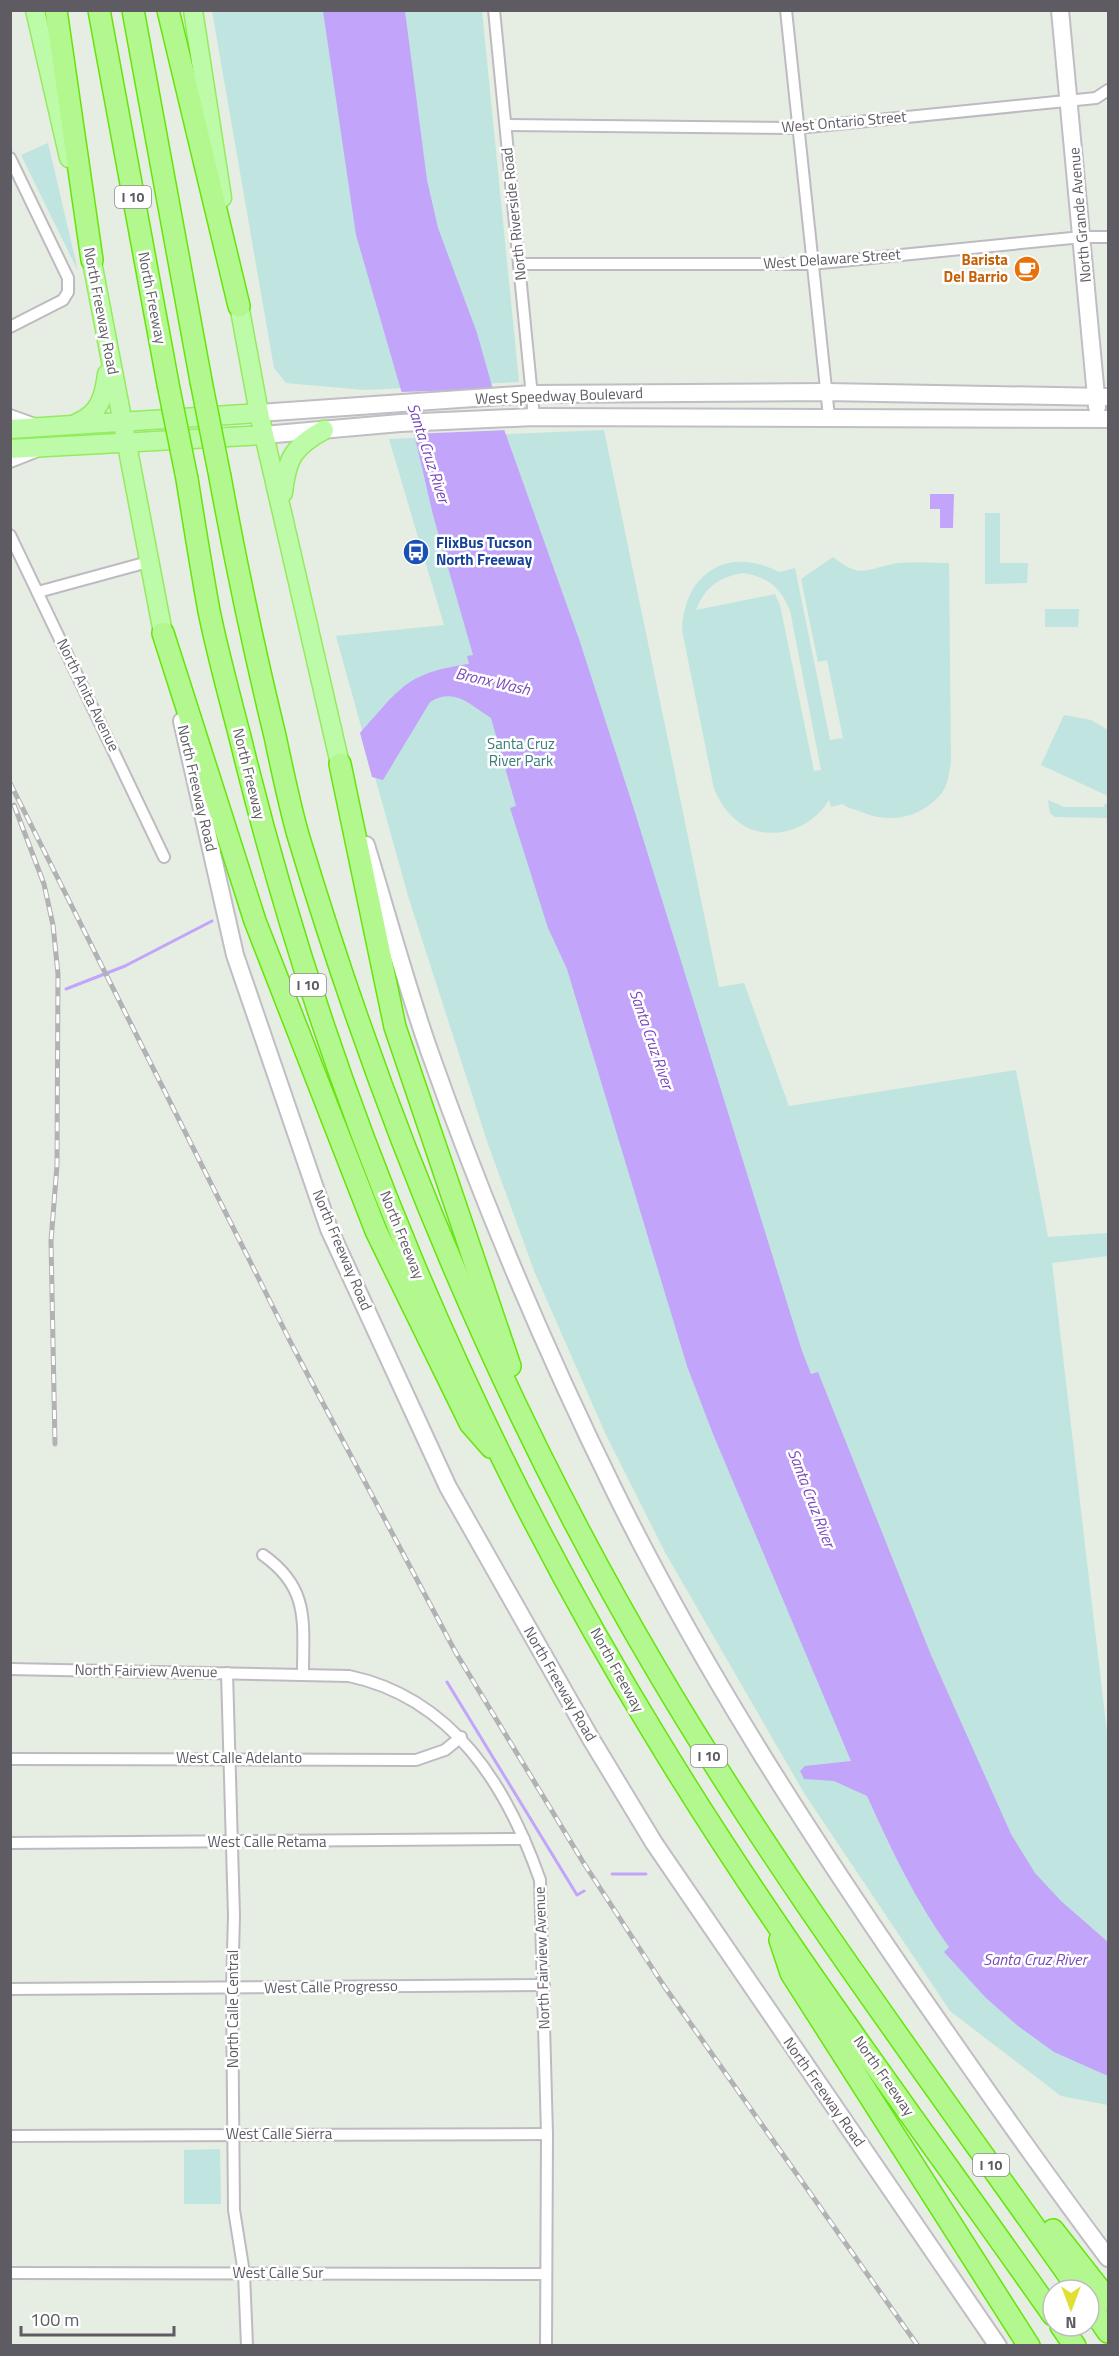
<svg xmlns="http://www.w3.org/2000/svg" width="1119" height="2356" viewBox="0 0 1119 2356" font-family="'Titillium Web',sans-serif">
  <rect width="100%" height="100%" fill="#e6ede2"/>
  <g fill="#c0e4e0" fill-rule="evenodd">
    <polygon points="212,11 482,11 519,382 365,390 286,383 274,368"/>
    <polygon points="48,143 78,271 21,155"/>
    <polygon points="604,430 719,987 744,983 789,1106 1016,1070 1048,1237 1108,1233 1108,1256 1052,1263 1108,1741 1108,2105 1061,2096 950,2011 804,1793 666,1554 606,1435 535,1273 488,1144 408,896 336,636 444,625 389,439"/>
    <polygon points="985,513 1000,513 1000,563 1028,563 1027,583 985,584"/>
    <path d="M833,557C863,582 870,566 900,563C916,562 933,563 949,563L951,763C949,773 948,786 941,794C922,817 891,824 864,813C856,809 851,810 843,804L831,807L829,800C811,831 765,845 736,820C725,811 720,801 714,789L682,630C684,573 728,545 779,572L795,568L830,740L843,738L827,660L818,662L801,579ZM743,573C768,577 780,587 790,610L821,770L814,771L780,605L775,594L696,610C705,587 719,577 743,573Z"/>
    <polygon points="1045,609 1079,609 1078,627 1045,627"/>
    <polygon points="1064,715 1091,720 1108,730 1108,796 1041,765"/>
    <polygon points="1048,800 1064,807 1103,807 1106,803 1108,804 1108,818 1055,817 1050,813"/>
    <polygon points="220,2149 221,2204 184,2204 184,2150"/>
  </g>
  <g fill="#c2a4fb">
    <path d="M323,11H405L427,180L438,228L477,333L505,432L579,639L632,803L802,1351L811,1374L818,1372L931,1655L1011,1834L1035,1873L1061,1901L1108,1942V2076L1054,2052L1018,2026L986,1998L944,1952L949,1947C915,1900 891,1849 867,1796L834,1781L804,1779L800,1771L805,1766L851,1761L713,1434L687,1366L567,969L548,928L510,808L516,806L491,718C470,705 455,687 430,702L383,780L372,777L360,733C401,688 405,673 469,664L467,656L473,655L433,515L416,442L356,235Z"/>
    <polygon points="930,494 954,494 953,528 940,528 940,509 930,509"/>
  </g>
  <polygon fill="#e6ede2" points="495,389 508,430 411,434 399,392"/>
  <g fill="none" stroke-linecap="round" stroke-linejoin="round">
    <g stroke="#c2a4fb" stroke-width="3">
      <polyline points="66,989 125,966 212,921"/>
      <polyline points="447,1682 577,1895 584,1891"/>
      <polyline points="612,1874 646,1874"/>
    </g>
    <defs>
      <g id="minor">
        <polyline points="494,10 534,417"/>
        <polyline points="786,10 829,417"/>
        <polyline points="506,125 798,128 1086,99 1096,98 1108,90"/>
        <polyline points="10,158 68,278 68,292 63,300 10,327"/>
        <polyline points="519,264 811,264 1082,237 1108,237"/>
        <polyline points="10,415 35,424"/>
        <polyline points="10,462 38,451"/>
        <polyline points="10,535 164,857"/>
        <polyline points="38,592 148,562"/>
        <path d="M263,1555C310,1588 303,1622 303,1674"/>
        <path d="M10,1669L349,1676C453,1698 507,1786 540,1880L547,2134L546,2346"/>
        <polyline points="227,1673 234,1916 232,1989 234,2210 244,2273 247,2346"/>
        <polyline points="10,1759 416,1760 445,1750 461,1737"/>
        <polyline points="10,1843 524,1839"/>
        <polyline points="10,1989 544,1985"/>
        <polyline points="10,2136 547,2134"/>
        <polyline points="10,2273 546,2274"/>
      </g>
      <g id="secondary">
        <polyline points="1060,10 1097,407"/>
        <polyline points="259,413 532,394 826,392 1108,397"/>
        <polyline points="264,435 400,423 534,417 1108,419"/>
        <polyline points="182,721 235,955 329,1229 448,1487 591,1739 654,1843 998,2346"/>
        <path d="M366,845C387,914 406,985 430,1053C483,1203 545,1350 615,1492C699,1662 800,1820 907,1976C973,2071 1039,2166 1108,2258"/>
      </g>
      <g id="primary">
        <polyline points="35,10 69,158"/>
        <polyline points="193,10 222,198"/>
        <polyline points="89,246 163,633"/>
        <polyline points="237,294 259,413 340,764"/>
        <path d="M77,423C100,413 104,397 107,374"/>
        <polyline points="10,429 259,413"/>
        <polyline points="10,449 264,435"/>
        <path d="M283,493C287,458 293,447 324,430"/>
      </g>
      <g id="motorway">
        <polyline points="56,10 92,260"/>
        <polyline points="99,10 168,384"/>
        <polyline points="133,10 201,381"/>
        <polyline points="168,10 239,306"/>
        <path d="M220,477C236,564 254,650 275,736C282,769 289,803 298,835C385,1125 501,1406 655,1667C782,1883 935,2085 1079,2290"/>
        <path d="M187,479C194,523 201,567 209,611C218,655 230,698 241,741C326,1091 468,1430 656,1737C777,1937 919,2124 1053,2315"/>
        <polyline points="163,633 255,921 376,1231 470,1423 491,1447"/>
        <polyline points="340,764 395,1027 510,1366"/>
        <polyline points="780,1940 791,1973 1029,2346"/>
        <polyline points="1053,2230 1108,2300"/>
        <polyline points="1089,2304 1108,2332"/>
        <polyline points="1061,2326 1075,2346"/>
      </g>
    </defs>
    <use href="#minor" stroke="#bebac1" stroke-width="14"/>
    <use href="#secondary" stroke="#c1bdc5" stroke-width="20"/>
    <use href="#primary" stroke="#93eb5e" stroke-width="21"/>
    <use href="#motorway" stroke="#64e50a" stroke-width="24"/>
    <use href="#minor" stroke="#fff" stroke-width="10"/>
    <use href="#secondary" stroke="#fff" stroke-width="16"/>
    <use href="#primary" stroke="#befba9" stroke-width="18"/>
    <use href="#motorway" stroke="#b3f88e" stroke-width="21"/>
    <defs>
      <g id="rail">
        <polyline points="10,783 293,1347 456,1653 583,1862 664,1986 918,2346"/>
        <polyline points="14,805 44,884 53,925 58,974 57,1165 51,1241 55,1444"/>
      </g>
    </defs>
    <use href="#rail" stroke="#b2b1b3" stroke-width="5"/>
    <use href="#rail" stroke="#fff" stroke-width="3" stroke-dasharray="9" stroke-linecap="butt"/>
    <defs>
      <g id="motorway-bridge">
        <polyline points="201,381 220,477"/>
        <polyline points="168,384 187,479"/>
      </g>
    </defs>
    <use href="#motorway-bridge" stroke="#64e50a" stroke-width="24" stroke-linecap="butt"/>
    <use href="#motorway-bridge" stroke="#b3f88e" stroke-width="21"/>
  </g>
  <defs>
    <symbol id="cafe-disc" viewBox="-11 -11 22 22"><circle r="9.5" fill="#e8710a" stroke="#fff"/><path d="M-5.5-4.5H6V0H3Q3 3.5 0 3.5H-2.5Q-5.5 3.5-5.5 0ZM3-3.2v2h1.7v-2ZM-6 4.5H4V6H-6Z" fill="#fff"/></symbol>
    <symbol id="bus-disc" viewBox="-11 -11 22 22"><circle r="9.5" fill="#1a4fb4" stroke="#fff"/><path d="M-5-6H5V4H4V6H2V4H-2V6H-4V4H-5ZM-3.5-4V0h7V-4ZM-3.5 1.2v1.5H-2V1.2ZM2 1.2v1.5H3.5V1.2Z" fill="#fff"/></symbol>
  </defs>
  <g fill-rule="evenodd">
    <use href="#cafe-disc" x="1012" y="254" width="30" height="30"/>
    <use href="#bus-disc" x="401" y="537" width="30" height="30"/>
  </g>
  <g text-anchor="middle" stroke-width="5" stroke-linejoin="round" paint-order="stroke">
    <g fill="#fff" stroke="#8e8c92" stroke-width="1.5">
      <rect x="115" y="186" width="36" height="22" rx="4.5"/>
      <rect x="290" y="974" width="36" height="22" rx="4.5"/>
      <rect x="691" y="1745" width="36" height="22" rx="4.5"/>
      <rect x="973" y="2154" width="36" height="22" rx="4.5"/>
    </g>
    <g font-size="14" font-weight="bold" fill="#5e5b63">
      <text x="133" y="202">I 10</text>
      <text x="308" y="990">I 10</text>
      <text x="709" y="1761">I 10</text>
      <text x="991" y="2170">I 10</text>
    </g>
    <g font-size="15" fill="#5e5b63" stroke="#fff">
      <text transform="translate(844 122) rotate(-5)" y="5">West Ontario Street</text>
      <text transform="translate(514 214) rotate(-96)" y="5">North Riverside Road</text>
      <text transform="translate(1080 215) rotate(-95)" y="5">North Grande Avenue</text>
      <text transform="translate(832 259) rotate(-4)" y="5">West Delaware Street</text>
      <text transform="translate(152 298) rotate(79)" y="5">North Freeway</text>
      <text transform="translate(101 311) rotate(79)" y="5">North Freeway Road</text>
      <text transform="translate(559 396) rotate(-2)" y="5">West Speedway Boulevard</text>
      <text transform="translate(88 695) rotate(64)" y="5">North Anita Avenue</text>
      <text transform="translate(249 774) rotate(76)" y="5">North Freeway</text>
      <text transform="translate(197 788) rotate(77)" y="5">North Freeway Road</text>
      <text transform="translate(402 1235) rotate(68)" y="5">North Freeway</text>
      <text transform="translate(342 1250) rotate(67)" y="5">North Freeway Road</text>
      <text transform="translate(617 1670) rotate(61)" y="5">North Freeway</text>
      <text transform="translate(146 1671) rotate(1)" y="5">North Fairview Avenue</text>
      <text transform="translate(560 1684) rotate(60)" y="5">North Freeway Road</text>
      <text x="239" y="1763">West Calle Adelanto</text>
      <text x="267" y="1847">West Calle Retama</text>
      <text transform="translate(542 1958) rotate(-92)" y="5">North Fairview Avenue</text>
      <text transform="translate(331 1987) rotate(-1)" y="5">West Calle Progresso</text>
      <text transform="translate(233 2009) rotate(-90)" y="5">North Calle Central</text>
      <text transform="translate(884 2076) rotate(55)" y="5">North Freeway</text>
      <text transform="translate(824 2092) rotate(55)" y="5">North Freeway Road</text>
      <text x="279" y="2139">West Calle Sierra</text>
      <text x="278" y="2278">West Calle Sur</text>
    </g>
    <g font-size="15" font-weight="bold" fill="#c56008" stroke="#fff" text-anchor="end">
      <text x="1008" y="265">Barista<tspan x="1008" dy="17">Del Barrio</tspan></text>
    </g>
    <g font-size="15" font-weight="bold" fill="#164399" stroke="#fff" text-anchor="start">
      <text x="436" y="548">FlixBus Tucson<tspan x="436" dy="17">North Freeway</tspan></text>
    </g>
    <g font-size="15" fill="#377d7a" stroke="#fff">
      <text x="521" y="749">Santa Cruz<tspan x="521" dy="17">River Park</tspan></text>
    </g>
    <g font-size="16" font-style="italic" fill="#7948bd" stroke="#fff">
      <text transform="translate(429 453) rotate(72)" y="6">Santa Cruz River</text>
      <text transform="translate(493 681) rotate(13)" y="6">Bronx Wash</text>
      <text transform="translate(652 1039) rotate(71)" y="6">Santa Cruz River</text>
      <text transform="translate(812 1498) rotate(69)" y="6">Santa Cruz River</text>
      <text x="1035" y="1965">Santa Cruz River</text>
    </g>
  </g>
  <rect width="1119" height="2356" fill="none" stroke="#5e5b63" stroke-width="24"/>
  <g transform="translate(1071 2308) rotate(180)"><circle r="28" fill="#ffffff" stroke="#bfbdc1" stroke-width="1.5"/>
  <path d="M0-4.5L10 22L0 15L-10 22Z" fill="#e1de34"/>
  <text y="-9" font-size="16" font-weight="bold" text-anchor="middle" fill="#5e5b63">N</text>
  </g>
  <path d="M21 2326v9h153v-9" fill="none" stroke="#5e5b63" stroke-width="3"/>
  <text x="30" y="2326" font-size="18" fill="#5e5b63" stroke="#ffffff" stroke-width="4.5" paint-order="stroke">100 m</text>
</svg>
